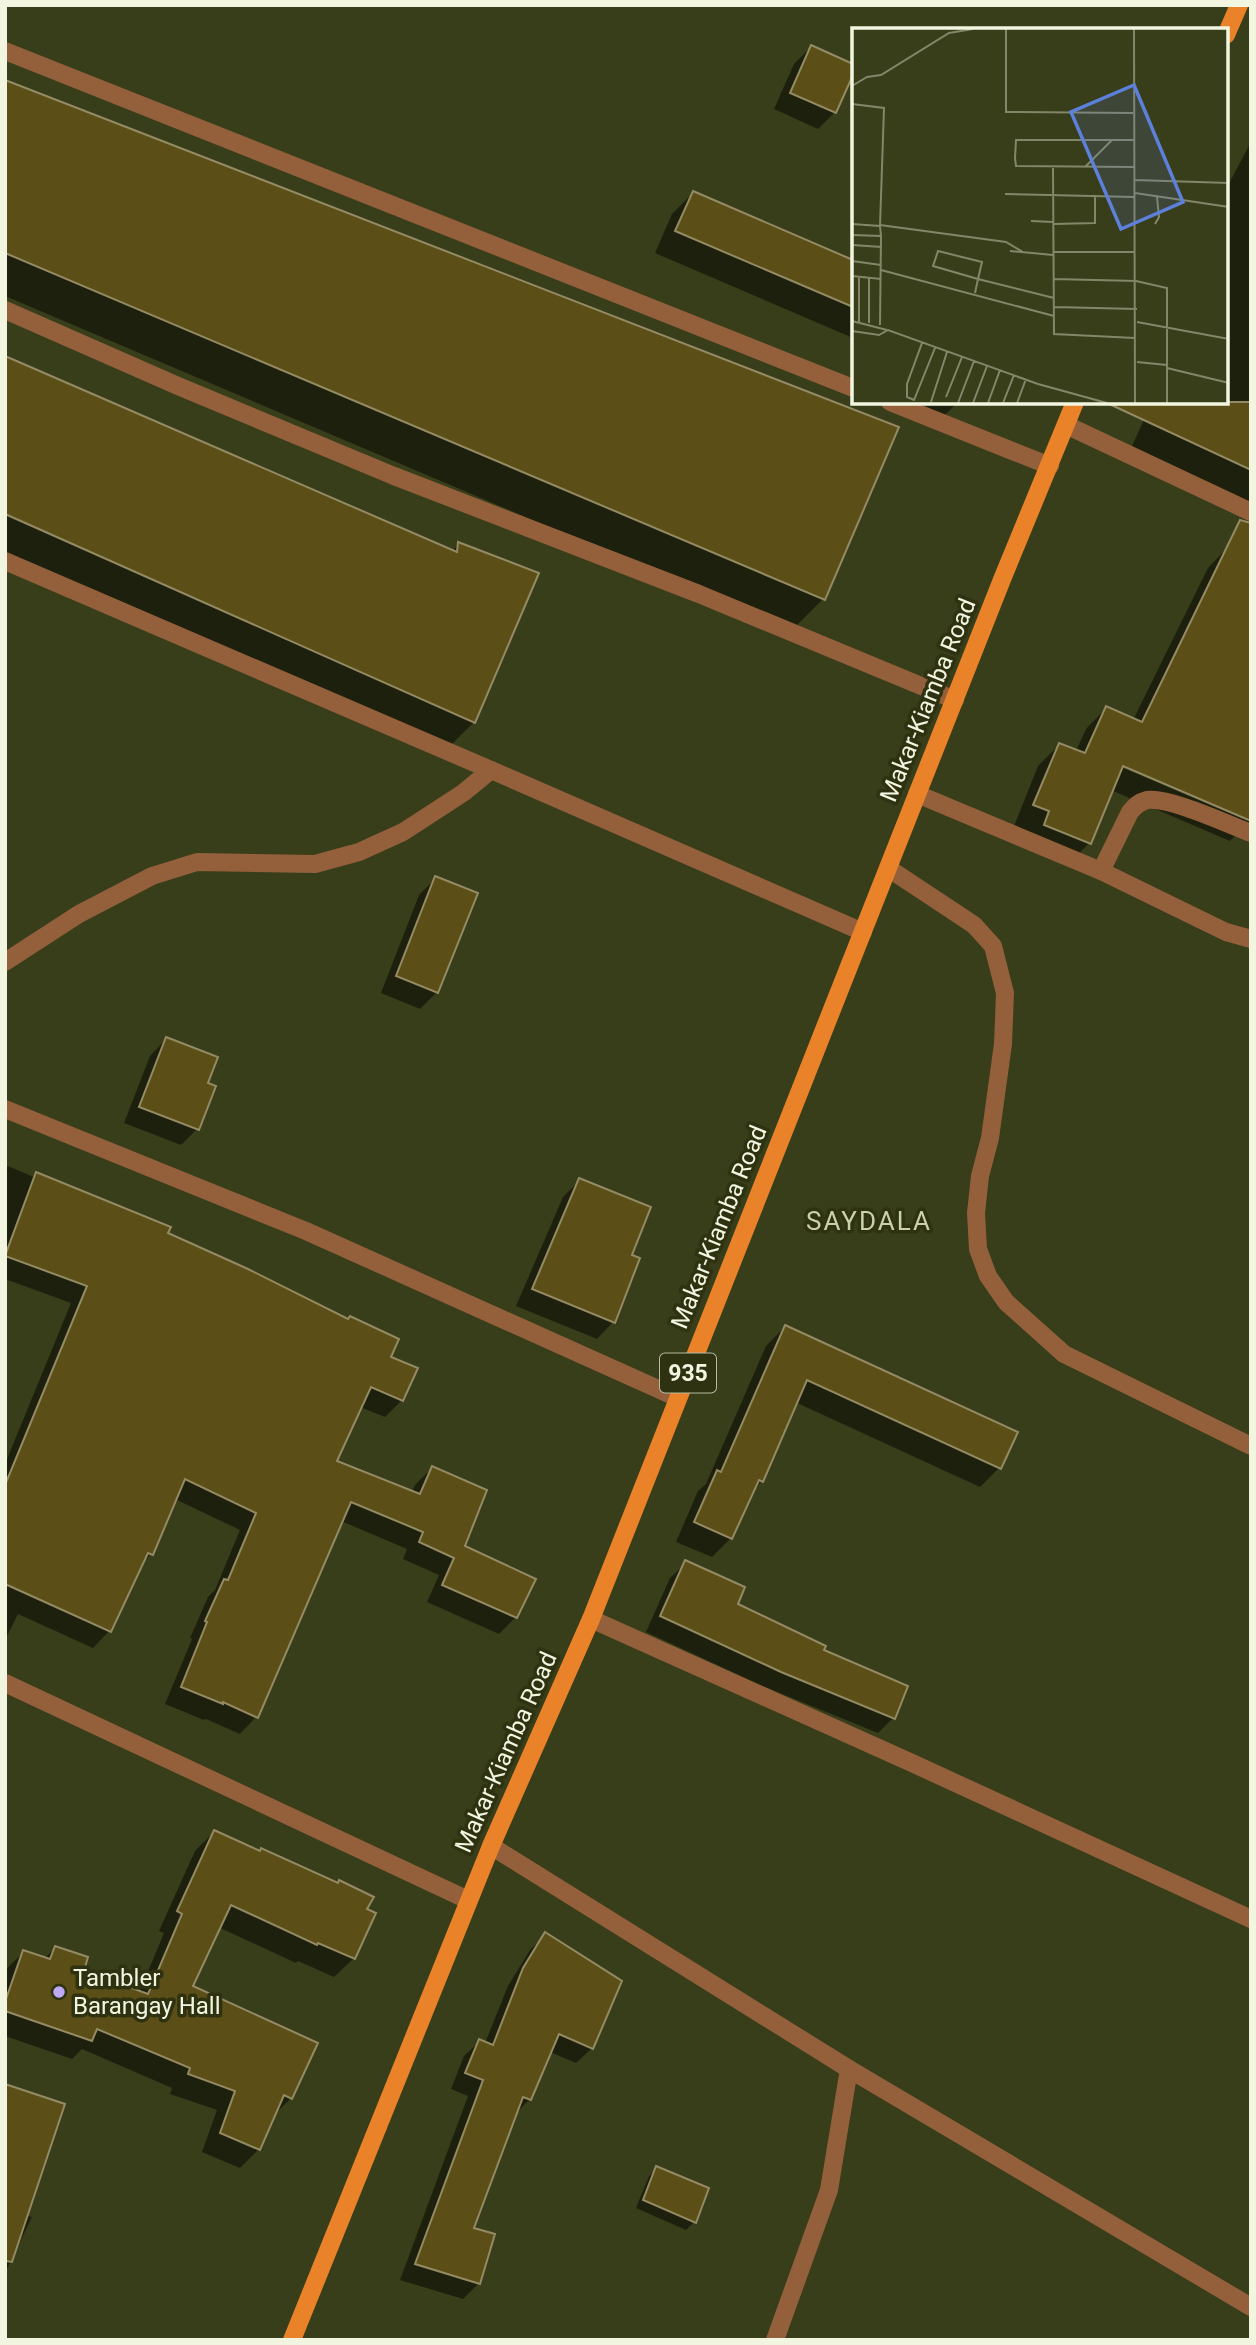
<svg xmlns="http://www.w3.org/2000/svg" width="1256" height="2345" viewBox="0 0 1256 2345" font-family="Roboto,sans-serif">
  <rect width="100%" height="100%" fill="#383d1a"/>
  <g fill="#0007" fill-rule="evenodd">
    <polygon points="811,47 853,66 853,71 835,112 818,129 774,109 794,64"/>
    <polygon points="5,81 823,599 792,630 5,296"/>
    <polygon points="1251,142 1251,512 1128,455 1152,402 1226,402 1226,189"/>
    <polygon points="693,193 853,263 853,338 655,253 672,214"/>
    <polygon points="5,358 452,551 459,544 474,722 443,753 5,558"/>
    <polygon points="885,402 958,402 937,423"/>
    <path d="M1228,547L1251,820L1230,841L1111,790L1089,843L1069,864L1014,826L1038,766L1059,745L1076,751L1086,729L1106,708L1133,720L1208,568ZM1116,761L1243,815V819L1114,764Z"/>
    <polygon points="436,878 437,992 420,1009 381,993 419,895"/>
    <polygon points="166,1039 206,1084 197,1129 181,1145 124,1123 150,1056"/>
    <polygon points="5,1165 34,1177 36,1174 166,1234 388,1357 402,1400 385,1417 360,1407 335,1462 412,1492 415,1485 432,1468 462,1547 533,1579 516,1617 499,1634 427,1602 439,1575 403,1559 407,1549 341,1521 256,1717 240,1734 206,1719 204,1720 165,1704 192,1639 190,1638 208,1597 215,1590 240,1530 175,1499 151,1554 140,1566 109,1631 93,1648 18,1614 5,1640 5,1464 71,1303 5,1279"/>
    <polygon points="580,1180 630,1256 613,1322 597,1339 516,1306 563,1197"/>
    <polygon points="785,1327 999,1468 980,1487 795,1402 762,1481 753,1490 731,1538 712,1557 676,1542 698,1491 706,1484 766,1346"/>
    <polygon points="686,1563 736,1605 822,1651 893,1718 878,1733 765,1687 646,1632 670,1578"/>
    <polygon points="214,1832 365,1910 354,1958 334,1977 298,1961 296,1963 218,1927 191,1987 291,2098 273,2116 259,2149 240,2168 202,2152 217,2110 170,2094 172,2088 82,2049 72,2059 5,2036 5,1970 24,1952 44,1959 55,1948 82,1972 139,1993 164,1933 159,1931 195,1851"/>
    <polygon points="546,1935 592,2048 576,2063 550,2052 530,2099 514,2115 472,2229 479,2283 463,2299 400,2280 468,2096 451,2089 464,2056 480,2041 485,2043 508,1986 530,1950"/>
    <polygon points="5,2086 26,2215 32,2217 5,2273"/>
    <polygon points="657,2168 694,2222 686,2230 636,2208 649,2176"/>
  </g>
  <g fill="#5b4e16" stroke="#948b65" stroke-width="2">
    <polygon points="811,45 853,64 853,75 836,113 790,93"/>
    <polygon points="5,80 899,427 825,600 5,253"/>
    <polygon points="693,191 853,260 853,307 675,231"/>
    <polygon points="5,356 457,552 458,542 539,573 475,723 5,514"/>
    <polygon points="1105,402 1251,402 1251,470"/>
    <polygon points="1240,520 1251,523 1251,821 1123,766 1091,844 1044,825 1049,811 1033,805 1059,743 1085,753 1106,706 1142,722"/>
    <polygon points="435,876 478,893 438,993 396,976"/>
    <polygon points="166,1037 218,1057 208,1083 216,1086 199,1130 139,1107"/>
    <polygon points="36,1172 171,1227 168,1233 248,1269 348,1319 350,1316 399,1339 391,1357 418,1368 403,1401 371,1387 337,1461 420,1494 432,1466 487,1490 465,1546 536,1579 517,1618 442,1585 454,1558 419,1542 423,1532 351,1502 258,1718 223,1702 223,1704 181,1687 207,1622 205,1621 224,1579 228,1580 256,1513 185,1479 153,1555 148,1553 111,1632 5,1584 5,1485 87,1286 5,1256"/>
    <polygon points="579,1178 651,1207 632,1255 640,1258 615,1323 532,1289"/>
    <polygon points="785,1325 1018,1432 1001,1469 807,1380 763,1482 759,1480 732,1539 694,1522 717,1470 721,1472"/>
    <polygon points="685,1560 745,1587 738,1604 826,1646 824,1650 908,1686 895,1719 781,1672 660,1616"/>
    <polygon points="214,1830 260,1851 261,1848 338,1883 339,1880 374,1897 367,1909 376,1913 355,1959 318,1943 317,1945 231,1905 193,1986 318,2043 292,2099 284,2095 260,2150 220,2133 235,2091 188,2074 190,2068 97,2029 92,2041 5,2011 5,2002 23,1950 50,1959 55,1946 88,1957 84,1971 148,1994 182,1914 177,1911"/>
    <polygon points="545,1932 622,1981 593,2049 559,2034 531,2100 523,2097 474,2228 495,2234 480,2284 415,2264 483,2080 465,2073 479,2039 493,2045 523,1968"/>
    <polygon points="5,2084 65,2104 12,2262 5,2261"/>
    <polygon points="656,2166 709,2188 696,2223 643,2200"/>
  </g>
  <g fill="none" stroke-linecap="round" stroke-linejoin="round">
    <g stroke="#93603b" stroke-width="18">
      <polyline points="5,310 178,386 394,476 699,594 955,700"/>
      <polyline points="1066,425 1251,512"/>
      <polyline points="917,794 1101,871 1226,932 1251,939"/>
      <polyline points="888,868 974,925 993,946 1005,993 1003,1044 990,1138 980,1176 976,1213 978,1249 988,1276 1006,1302 1064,1354 1251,1446"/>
      <path d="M1101,871L1130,812C1135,806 1139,802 1147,800C1170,797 1227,824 1251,833"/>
    </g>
    <g stroke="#93603b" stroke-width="18">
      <polyline points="5,51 853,388"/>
      <polyline points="890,402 1050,466"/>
      <polyline points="5,561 491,770 863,932"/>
      <polyline points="5,962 79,914 152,876 197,862 315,864 359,852 403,832 463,793 491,770"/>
      <polyline points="5,1109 306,1231 678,1398"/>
      <polyline points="591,1619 912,1763 1251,1919"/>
      <polyline points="5,1683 468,1900"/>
      <polyline points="491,1846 849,2069 1251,2307"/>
      <polyline points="775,2340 829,2190 849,2069"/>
    </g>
    <g stroke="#e98228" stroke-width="18">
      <polyline points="1226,35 1239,5"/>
      <polyline points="292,2340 491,1846 591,1619 1003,577 1075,402"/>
    </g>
  </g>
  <circle fill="#bda9f5" stroke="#2e3210" stroke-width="2.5" cx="59" cy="1992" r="7"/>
  <g text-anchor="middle" stroke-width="7" stroke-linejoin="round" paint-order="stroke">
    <rect fill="#2e3210" stroke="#b7bba2" stroke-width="2" x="660" y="1353.5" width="56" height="39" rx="5"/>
    <g font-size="23" font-weight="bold" fill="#f2f6e1">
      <text x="688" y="1381">935</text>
    </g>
    <g font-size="24" fill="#f2f6e1" stroke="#2e3210">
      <text transform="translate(928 700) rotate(-68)" y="8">Makar-Kiamba Road</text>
      <text transform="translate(719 1227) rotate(-68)" y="8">Makar-Kiamba Road</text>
      <text transform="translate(506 1752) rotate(-66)" y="8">Makar-Kiamba Road</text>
    </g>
    <g font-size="24" fill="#f2f6e1" stroke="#2e3210" text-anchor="start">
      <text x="73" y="1986">Tambler<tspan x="73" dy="28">Barangay Hall</tspan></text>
    </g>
    <g font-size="26" letter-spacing="2" fill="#cad1aa" stroke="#2e3210">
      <text x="869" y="1230">SAYDALA</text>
    </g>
  </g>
  <g transform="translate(852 28)">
    <rect width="376" height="376" fill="#383d1a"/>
    <path fill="none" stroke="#82876a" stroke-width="2" d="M154,1V84L281,85M282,1L283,375M0,58L15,49L29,47L97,5L121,1M0,76L32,80L28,198M233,139L260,112M282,139L164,138L163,130L164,112H282M201,140L202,306L283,310M283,152L377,155M283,165L377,179M153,166L282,169M179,193L201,194M0,196L28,198L29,208M202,196L243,195V167M303,196L307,189L305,169M28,197L154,214L171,224M0,207L29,208L28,297M0,217L30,219M158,223L201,227M202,224H283M0,233L29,237M29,242L202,288M0,248L29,251M7,249V294M202,251L284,253L315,260V375M123,265L126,251L130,234L86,223L81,238L126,251L202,270M202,279L285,281M0,293L35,302M285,294L377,311M17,295V250M0,303L27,307L36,302L186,356L255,375M70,315L55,356V369L62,372L83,320M285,334L315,337M315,340L377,355M94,369L110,329M79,374L95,324M106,375L122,333M121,375L135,338M136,375L148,342M151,375L162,347M165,375L174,351"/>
    <path fill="#5d80db" fill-opacity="0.15" stroke="#5d80db" stroke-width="3.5" d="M282,57L331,174L269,201L219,84Z"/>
    <rect width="376" height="376" fill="none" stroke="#f2f6e1" stroke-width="3.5"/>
  </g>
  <rect width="1256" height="2345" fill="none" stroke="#f2f6e1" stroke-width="14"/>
</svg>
